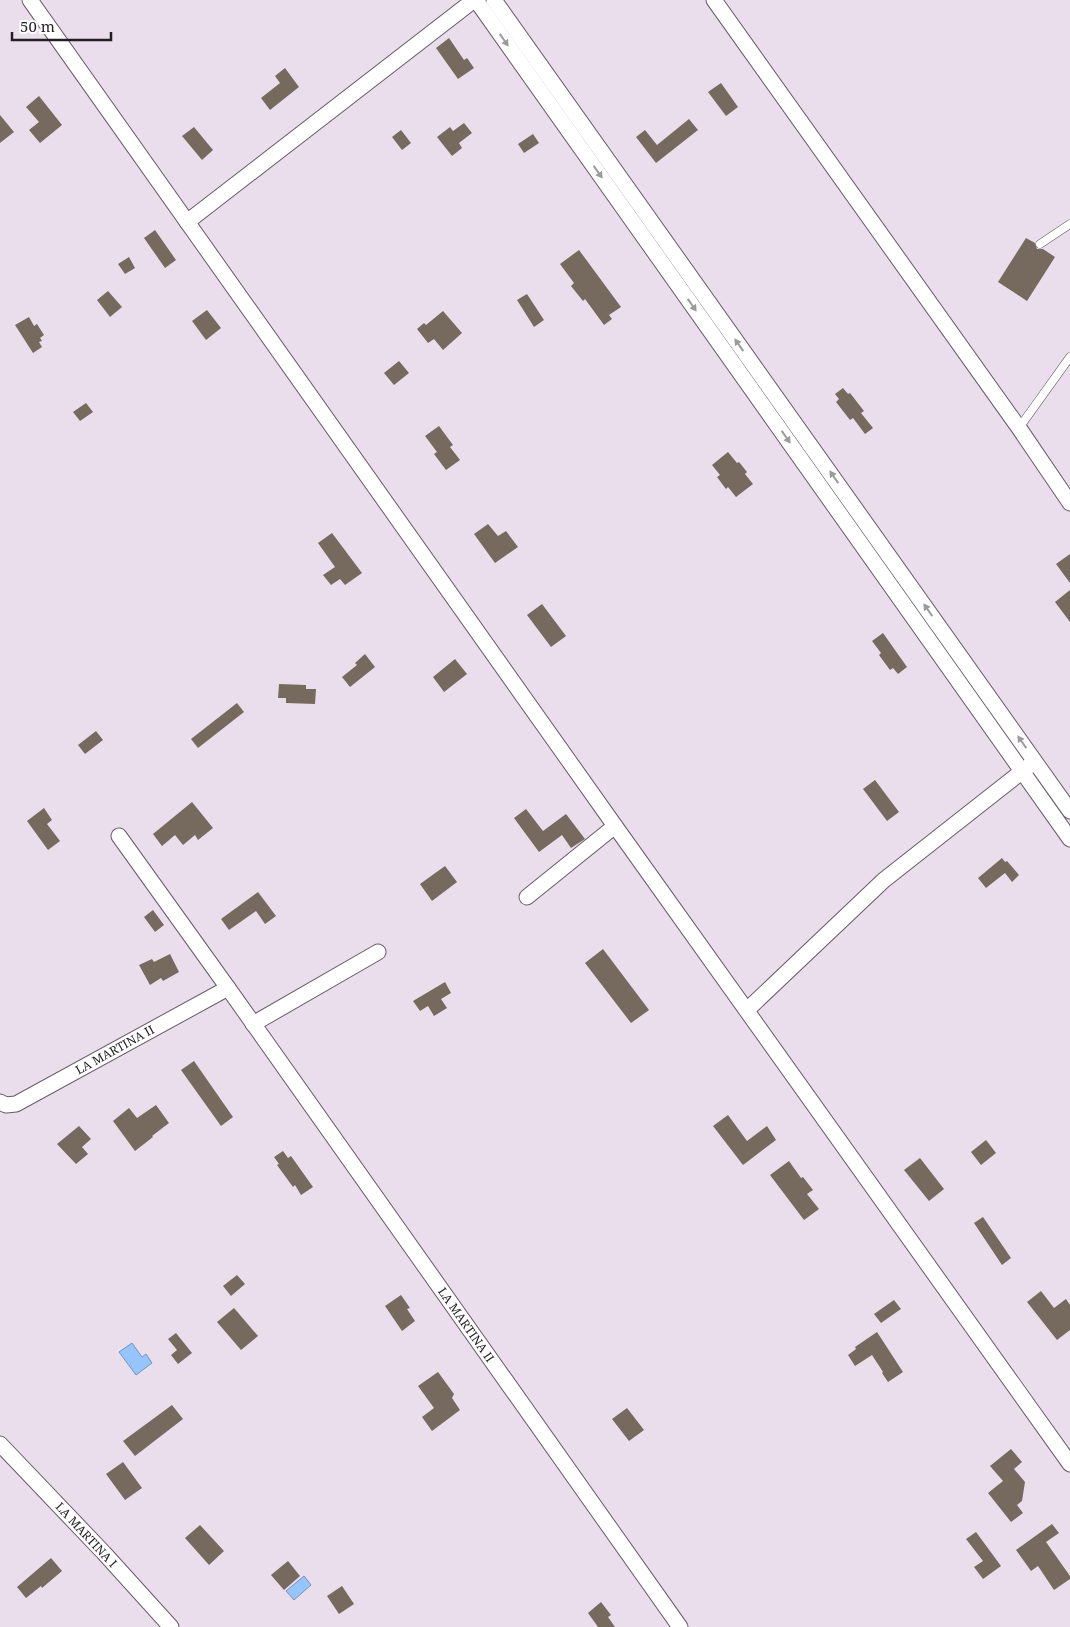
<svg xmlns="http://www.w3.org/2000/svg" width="1070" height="1627" viewBox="0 0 1070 1627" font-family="'Noto Serif',serif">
  <rect width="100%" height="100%" fill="#ebdeec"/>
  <g fill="#96c5fe" stroke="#7493bc">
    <polygon points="132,1343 142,1357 146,1354 152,1363 136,1375 119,1352"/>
    <polygon points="304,1576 311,1585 294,1600 286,1591"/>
  </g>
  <g fill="#766a5e">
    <polygon points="449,38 464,60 467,58 474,68 458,79 436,48"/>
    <polygon points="285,68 299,87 270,110 261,98 280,83 275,76"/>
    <polygon points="721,83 738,107 726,116 708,92"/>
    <polygon points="39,96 62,125 40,143 29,130 39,122 26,107"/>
    <polygon points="0,115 14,132 0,143"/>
    <polygon points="689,119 698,130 656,163 636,137 645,130 657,145"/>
    <polygon points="464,123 472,133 459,143 462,148 452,156 437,137 450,127 453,131"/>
    <polygon points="194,127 213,150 202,160 182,136"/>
    <polygon points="401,130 411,143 402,150 392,137"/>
    <polygon points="533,134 539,143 524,153 518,144"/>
    <polygon points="155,230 176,260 165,268 144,238"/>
    <polygon points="1026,238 1035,243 1037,249 1043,249 1055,257 1027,301 998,282"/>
    <polygon points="579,250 621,307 609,315 612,319 604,325 585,299 583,301 571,286 574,283 560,264"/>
    <polygon points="129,257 135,268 125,274 118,264"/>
    <polygon points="108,291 122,307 110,317 97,300"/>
    <polygon points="527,294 544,320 534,327 517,300"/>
    <polygon points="207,310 221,328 206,340 192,321"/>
    <polygon points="443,311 462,333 443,350 434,339 428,343 417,329 424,323 426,325"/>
    <polygon points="29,317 34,326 37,324 44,335 40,338 42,341 39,342 42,347 33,353 15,325"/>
    <polygon points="399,361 409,373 394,385 384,373"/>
    <polygon points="843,388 848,394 850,393 864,411 861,413 873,428 865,434 853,418 850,420 836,402 839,399 835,394"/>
    <polygon points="86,403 93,412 80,421 73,412"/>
    <polygon points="439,426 453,445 450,447 460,460 446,470 434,454 437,452 425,436"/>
    <polygon points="728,452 737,463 739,462 747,472 745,474 753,484 736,497 728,487 726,489 717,477 720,475 712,465"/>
    <polygon points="488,524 498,536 506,531 518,547 495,563 474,534"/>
    <polygon points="332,533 362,573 345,585 340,579 331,585 323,575 335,567 318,543"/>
    <polygon points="1070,554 1070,583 1056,564"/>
    <polygon points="1070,590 1070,622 1055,602"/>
    <polygon points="542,604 566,636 551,647 527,615"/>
    <polygon points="883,633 907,667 898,674 893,668 890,670 879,655 881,653 872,641"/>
    <polygon points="365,654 375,667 350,687 342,677 357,665 355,663"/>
    <polygon points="455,659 467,674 444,692 433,677"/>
    <polygon points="279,684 306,685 306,689 316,689 315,704 286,703 286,698 278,698"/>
    <polygon points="237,703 244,712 198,748 191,739"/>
    <polygon points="96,731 103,740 85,754 78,745"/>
    <polygon points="875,780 899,812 887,821 863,789"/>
    <polygon points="192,802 213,828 198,840 195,835 183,845 175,835 162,846 153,834"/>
    <polygon points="44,808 52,820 47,824 60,841 48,850 27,821"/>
    <polygon points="526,809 543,831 566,814 585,839 571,848 562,835 539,852 514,818"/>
    <polygon points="1002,858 1005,862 1007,861 1019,875 1012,882 1005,873 986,888 978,878"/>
    <polygon points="445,866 457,882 432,901 420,884"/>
    <polygon points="258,892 276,916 265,924 256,911 229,930 221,919"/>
    <polygon points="153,910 164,925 155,932 144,917"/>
    <polygon points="603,949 649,1010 631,1023 585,963"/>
    <polygon points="170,954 179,972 163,981 161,978 150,985 139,965 152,959 154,962"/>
    <polygon points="445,982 451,993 441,999 447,1008 434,1016 428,1006 420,1011 413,1001"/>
    <polygon points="194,1061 233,1117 221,1126 181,1070"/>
    <polygon points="156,1105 169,1123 152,1136 153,1137 135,1151 113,1121 129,1108 137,1118"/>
    <polygon points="728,1115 747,1141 767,1126 776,1140 743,1165 713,1126"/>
    <polygon points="79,1126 91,1139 82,1147 88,1154 76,1164 57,1144"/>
    <polygon points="986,1140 996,1153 981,1165 971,1152"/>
    <polygon points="283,1151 288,1158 291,1156 313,1187 301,1195 295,1185 293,1187 277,1165 279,1164 274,1157"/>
    <polygon points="920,1158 944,1189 929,1201 904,1170"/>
    <polygon points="789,1161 801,1178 803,1177 813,1190 807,1194 819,1209 804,1220 770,1175"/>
    <polygon points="983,1217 1011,1258 1002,1265 974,1223"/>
    <polygon points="237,1275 245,1284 231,1296 223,1286"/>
    <polygon points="1041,1291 1054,1308 1066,1299 1070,1305 1070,1330 1057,1340 1027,1302"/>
    <polygon points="401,1295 410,1308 407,1309 415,1321 402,1331 385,1306"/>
    <polygon points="894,1300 901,1309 881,1323 874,1314"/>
    <polygon points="234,1308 258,1336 241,1350 217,1322"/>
    <polygon points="877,1332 903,1372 888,1382 882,1373 883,1372 872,1355 855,1366 848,1355 856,1349 855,1347"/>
    <polygon points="176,1333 192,1353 178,1364 171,1355 177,1350 168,1339"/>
    <polygon points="438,1372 454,1394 452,1398 460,1410 432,1431 422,1417 434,1408 418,1386"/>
    <polygon points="172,1405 183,1419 135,1456 123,1441"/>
    <polygon points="627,1408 644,1430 629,1441 612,1419"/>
    <polygon points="1011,1449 1022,1462 1014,1469 1025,1482 1022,1501 1017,1505 1023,1513 1011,1522 988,1493 1003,1481 990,1466"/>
    <polygon points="123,1462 142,1488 125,1500 106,1474"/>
    <polygon points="1052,1524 1059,1533 1046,1542 1070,1576 1070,1579 1054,1590 1038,1566 1031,1571 1016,1550"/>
    <polygon points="200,1525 224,1551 209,1565 185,1538"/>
    <polygon points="976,1532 1001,1566 983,1579 974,1567 983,1561 966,1539"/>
    <polygon points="51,1558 62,1571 42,1588 41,1586 26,1598 17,1587"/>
    <polygon points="288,1561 300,1576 284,1590 271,1575"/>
    <polygon points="342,1586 354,1604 339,1614 327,1596"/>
    <polygon points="601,1602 611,1615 608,1617 615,1627 598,1627 588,1613"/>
  </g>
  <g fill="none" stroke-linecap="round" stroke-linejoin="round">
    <defs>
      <g id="service">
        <polyline points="1040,244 1070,224"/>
        <polyline points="1019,428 1070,357"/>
      </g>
      <g id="minor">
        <polyline points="30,0 615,826 1070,1464"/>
        <polyline points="476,0 1070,839"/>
        <polyline points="494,0 1070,811"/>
        <polyline points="714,0 1019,428 1070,503"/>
        <polyline points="187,222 474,0"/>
        <polyline points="119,836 228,988 680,1627"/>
        <polyline points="527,897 615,826"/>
        <polyline points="747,1010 884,880 1029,766"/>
        <polyline points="253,1024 378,952"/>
        <polyline points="0,1102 6,1105 16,1104 228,988"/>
        <polyline points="0,1444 104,1553 171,1627"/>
      </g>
    </defs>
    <use href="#service" stroke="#685c68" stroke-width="9"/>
    <use href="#minor" stroke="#685c68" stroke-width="17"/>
    <use href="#service" stroke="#fff" stroke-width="8"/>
    <use href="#minor" stroke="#fff" stroke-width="15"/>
  </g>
  <defs><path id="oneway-solid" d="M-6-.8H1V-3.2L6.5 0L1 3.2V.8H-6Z" transform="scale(1.25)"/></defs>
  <g fill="#9c9a9c">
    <use href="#oneway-solid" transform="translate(504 40) rotate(55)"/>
    <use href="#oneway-solid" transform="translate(598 172) rotate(55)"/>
    <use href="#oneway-solid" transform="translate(692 305) rotate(55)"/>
    <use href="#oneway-solid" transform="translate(739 345) rotate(-125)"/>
    <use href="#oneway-solid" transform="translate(786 437) rotate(55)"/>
    <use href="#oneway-solid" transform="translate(834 477) rotate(-125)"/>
    <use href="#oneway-solid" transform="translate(928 610) rotate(-125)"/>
    <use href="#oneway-solid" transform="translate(1022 742) rotate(-125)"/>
  </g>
  <g text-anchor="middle" stroke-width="4" stroke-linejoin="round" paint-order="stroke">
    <g font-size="12" fill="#231e23" stroke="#fff">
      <text transform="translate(115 1050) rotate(-29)" y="4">LA MARTINA II</text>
      <text transform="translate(466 1325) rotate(55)" y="4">LA MARTINA II</text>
      <text transform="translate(86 1535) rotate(47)" y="4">LA MARTINA I</text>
    </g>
  </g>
  <path d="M12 32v8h99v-8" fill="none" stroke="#231e23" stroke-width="2.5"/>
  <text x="20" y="32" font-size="15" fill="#231e23" stroke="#ffffff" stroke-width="4" paint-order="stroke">50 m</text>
</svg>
